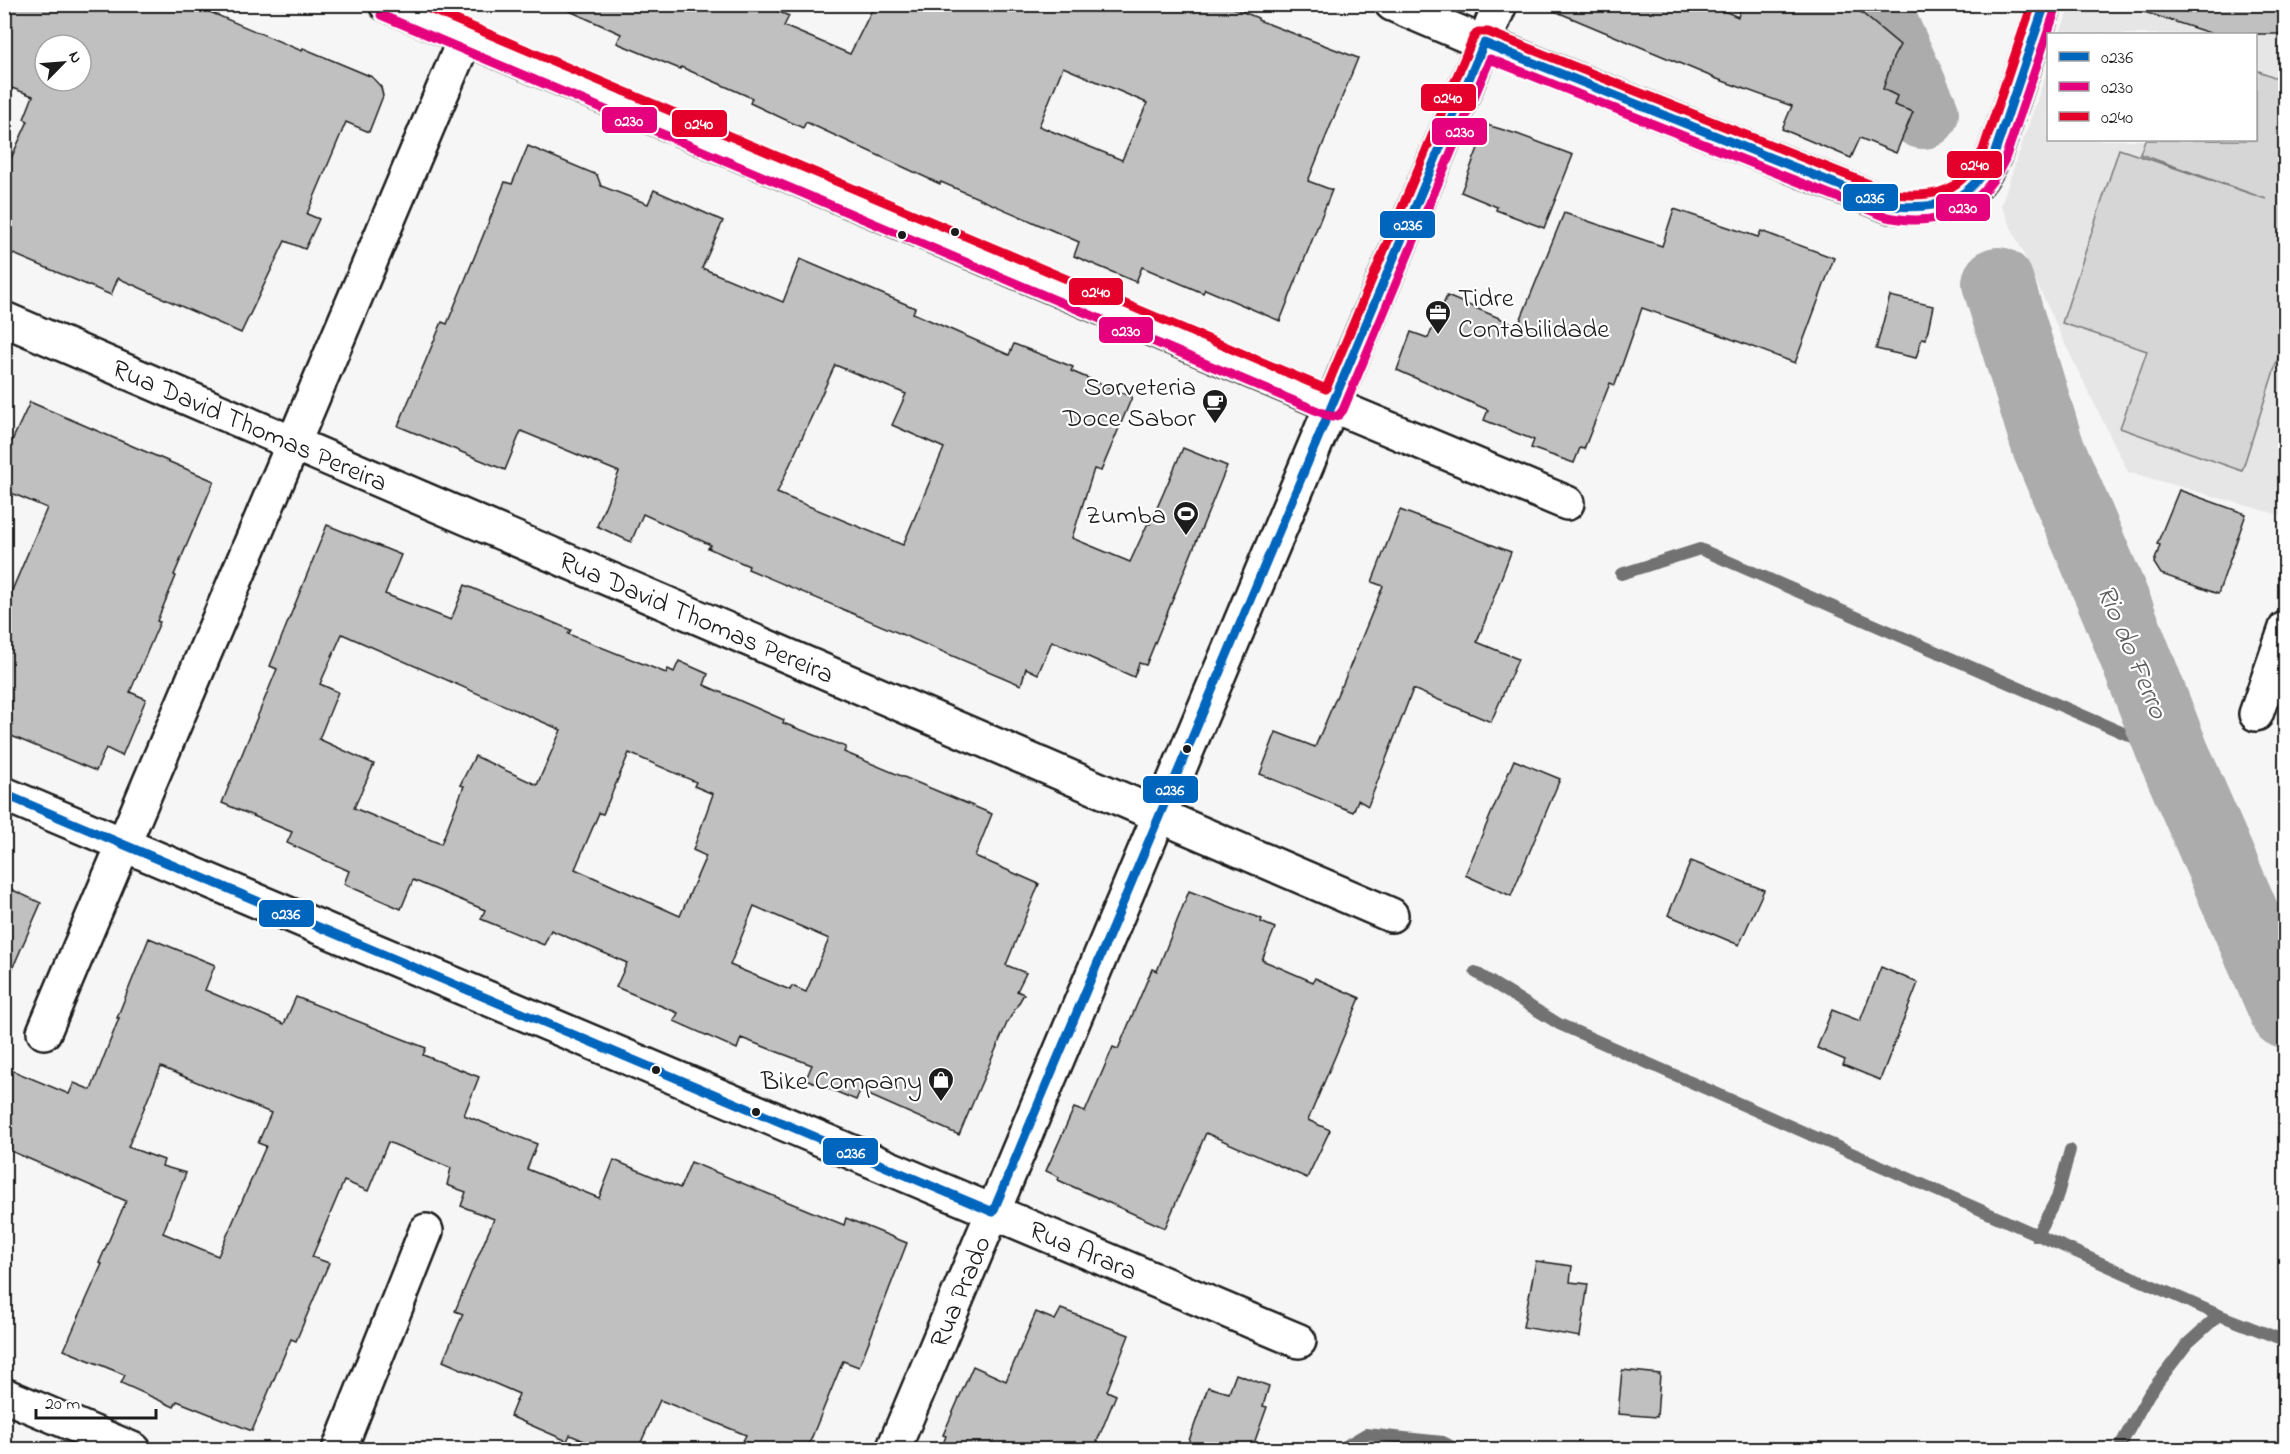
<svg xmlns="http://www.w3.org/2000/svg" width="2290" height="1454" viewBox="0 0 2290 1454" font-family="'Indie Flower',sans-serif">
  <rect width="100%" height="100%" fill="#f6f6f6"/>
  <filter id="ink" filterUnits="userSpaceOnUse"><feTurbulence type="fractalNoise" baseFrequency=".0167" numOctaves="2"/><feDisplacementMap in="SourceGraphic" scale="12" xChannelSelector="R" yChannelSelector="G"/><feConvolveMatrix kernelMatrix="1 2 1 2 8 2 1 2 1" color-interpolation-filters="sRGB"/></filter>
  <g filter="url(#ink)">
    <polygon fill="#e6e6e6" points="2070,5 2285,5 2286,507 2283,516 2128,472 2063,340 2001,205 2048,68 2048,140 2256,140 2256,34 2060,34"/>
    <polygon fill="#d6d6d6" stroke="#797979" stroke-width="1.5" points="2256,70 2285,81 2285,336 2242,471 2120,428 2147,351 2062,323 2119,149 2266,199 2140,154 2145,140 2256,140"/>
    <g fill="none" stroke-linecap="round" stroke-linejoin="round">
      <g stroke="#727272" stroke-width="12">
        <polyline points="1621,574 1700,549 2174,755"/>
        <polyline points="1475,972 1559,1024 2219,1315 2286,1341"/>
        <polyline points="2036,1236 2057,1198 2070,1150"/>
        <polyline points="2121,1444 2149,1394 2187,1344 2219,1315"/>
        <polyline points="1339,1450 1366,1434 1443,1442 1459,1450"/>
      </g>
      <g stroke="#acacac" stroke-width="72">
        <polyline points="1873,4 1923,113"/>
        <polyline points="1998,283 2048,447 2117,609 2174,755 2286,1013"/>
      </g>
    </g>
    <g fill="#c0c0c0" stroke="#1c1c1c" stroke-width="1.5" fill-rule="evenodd">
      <path d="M14,4H191L302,51L303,48L372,77L381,87L383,96L369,132L346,122L307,214L319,219L305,249L285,241L241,333L118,278L111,295L4,250V174L28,121L24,119L33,96L4,85V27ZM45,45H81V81H45Z"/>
      <path d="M554,4H760L789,16L784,26L850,54L875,4H1224L1258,18V20L1358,58L1308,181L1332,190L1280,321L1205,289L1203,293L1142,267L1136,282L1074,256L1079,242L941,182L940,184L806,122L803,128L750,103L752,98L681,67L680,69L617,43L621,34ZM1063,67L1147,103L1122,160L1039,126Z"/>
      <polygon points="1538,4 1708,4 1738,17 1742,4 1851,4 1900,45 1893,58 1883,89 1897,96 1894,105 1913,112 1896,153 1860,138 1851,158 1782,129 1792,106 1717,79"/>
      <polygon points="2142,4 2286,4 2286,34 2213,34 2141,11"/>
      <polygon points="1487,125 1517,134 1573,155 1544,228 1496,210 1497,207 1461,192"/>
      <path d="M528,146L597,175L601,186L648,204L654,190L723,221L702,268L783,302L800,259L915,308L913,313L1009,355L1014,344L1073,367L1071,371L1132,397L1101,471L1094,469L1072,538L1130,562L1148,523L1150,524L1183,448L1227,466L1146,665L1139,663L1134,677L1052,641L1038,674L1026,668L1021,685L748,569L749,566L708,548L711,545L643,514L631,542L597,526L619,472L521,431L505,470L398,426L442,322L447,324L505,182L512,184ZM835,365L906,394L892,425L944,448L903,545L777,493Z"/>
      <polygon points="1674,209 1758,237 1761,231 1834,258 1795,363 1721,335 1642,308 1615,385 1610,383 1584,449 1580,448 1574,463 1531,448 1534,440 1484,420 1488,410 1397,370 1411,332 1428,338 1447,296 1518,326 1564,213 1662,246"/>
      <polygon points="1890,296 1933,306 1926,339 1922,338 1916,358 1876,349"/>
      <polygon points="30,402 214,481 174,575 176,576 157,621 160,622 130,692 146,699 122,756 106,748 96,771 4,733 5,607 47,508 4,490 4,458"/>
      <polygon points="2179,490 2246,514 2218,594 2161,574 2154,563 2160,545 2157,544"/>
      <polygon points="1400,510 1511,552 1477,642 1518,659 1491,722 1413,689 1368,806 1358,800 1353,812 1260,774 1276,732 1315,747 1341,686 1342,686 1383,586 1372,582"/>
      <path d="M327,525L401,555L385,594L451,620L465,585L571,630L568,634L666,673L668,669L674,672L679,661L708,674L704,685L784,720L783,723L846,747L844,752L992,814L975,856L1039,884L1006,965L1026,973L1017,991L1024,994L1007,1023L959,1135L860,1091L856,1100L806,1079L812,1065L741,1038L737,1049L674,1021L678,1013L616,987L627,963L551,930L544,945L481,919L485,910L413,880L401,909L344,884L349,871L287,843L292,832L222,803L277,669L270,666ZM342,634L561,730L537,785L475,756L460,785L464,786L441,844L354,808L374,764L319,739L338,692L320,684ZM629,753L696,782L694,786L713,794L693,850L706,856L680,916L575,869L599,813L603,814ZM754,906L829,939L806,992L792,986L790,990L730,965Z"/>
      <polygon points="1514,760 1560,779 1511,896 1465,875"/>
      <polygon points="1691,861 1764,890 1739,945 1668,915"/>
      <polygon points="4,886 41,903 4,988"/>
      <polygon points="1189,891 1262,919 1261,922 1275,928 1262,960 1313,982 1315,978 1360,998 1308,1120 1330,1130 1307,1178 1206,1133 1165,1228 1058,1180 1059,1177 1046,1171 1074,1108 1085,1112 1113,1047 1118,1049 1152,969 1157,971"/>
      <path d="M149,938L215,965L205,990L284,1024L296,997L426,1048L423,1055L479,1077L464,1115L537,1144L527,1169L599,1198L614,1160L680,1188L691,1162L844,1225L846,1218L907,1243L859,1367L843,1361L807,1449H764L743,1441L746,1435L660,1400L638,1449H604L570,1435L567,1441L510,1416L519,1394L443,1361L463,1314L455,1311L494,1219L461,1206L466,1192L447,1185L451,1168L388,1142L368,1191L344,1181L312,1257L329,1263L296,1341L291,1339L252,1431L177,1401L174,1407L121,1383L125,1375L64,1350L102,1264L99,1263L126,1201L4,1148V1067L69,1094L74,1083L91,1090L119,1018H117ZM161,1067L271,1113L258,1143L266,1146L218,1256L163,1233L186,1173L162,1166L164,1160L128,1147Z"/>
      <polygon points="1881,967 1918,983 1880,1080 1843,1065 1845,1060 1817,1048 1832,1010 1860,1021"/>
      <polygon points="1536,1261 1572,1266 1570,1282 1588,1284 1580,1337 1523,1327"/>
      <polygon points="1061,1309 1129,1335 1107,1391 1116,1395 1094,1449 941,1449 946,1436 943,1435 973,1366 1006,1381 1036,1312 1055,1320"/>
      <polygon points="1622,1370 1660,1374 1657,1417 1618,1414"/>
      <polygon points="1236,1374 1269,1386 1263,1406 1267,1407 1252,1449 1186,1449 1208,1387 1229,1393"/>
    </g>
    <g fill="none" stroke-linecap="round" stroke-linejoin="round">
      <defs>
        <g id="street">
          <polyline points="1392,4 1484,43 1500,4"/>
          <path id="s1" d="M4,319L1391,915"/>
          <polyline points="1332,405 1567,503"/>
          <polyline points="2256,714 2286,628"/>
          <path id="s2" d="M4,794L1299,1341"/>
          <polyline points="44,1032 465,38"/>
          <polyline points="4,1395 134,1450"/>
          <polyline points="339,1450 426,1231"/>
        </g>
        <g id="secondary">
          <polyline points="386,4 1332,405"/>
          <path id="s3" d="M893,1450L1484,43L1891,206C1942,212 1972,203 1994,155L2045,4"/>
        </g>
      </defs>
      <use href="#street" stroke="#1c1c1c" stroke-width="38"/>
      <use href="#secondary" stroke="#1c1c1c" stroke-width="38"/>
      <use href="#street" stroke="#fff" stroke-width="33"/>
      <use href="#secondary" stroke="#fff" stroke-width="33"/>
      <defs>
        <path id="bus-1" d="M4,794L993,1212L1484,43L1891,206C1943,210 1969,202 1994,155L2045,4"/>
        <path id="bus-2" d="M381,15L1332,417L1339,415L1343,410L1490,59L1887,217C1942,228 1981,209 2005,159L2056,8"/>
        <path id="bus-3" d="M418,4L1326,389L1473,38L1478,32H1488L1894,194C1939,198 1961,192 1983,150L2032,4"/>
      </defs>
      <use href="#bus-1" stroke="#fff" stroke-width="14"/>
      <use href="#bus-2" stroke="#fff" stroke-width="14"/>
      <use href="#bus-3" stroke="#fff" stroke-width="14"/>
      <use href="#bus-1" stroke="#0065bd" stroke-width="9"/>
      <use href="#bus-2" stroke="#e5007d" stroke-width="9"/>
      <use href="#bus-3" stroke="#e4002b" stroke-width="9"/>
    </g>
  </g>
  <defs>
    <symbol id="office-pin" viewBox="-11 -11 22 30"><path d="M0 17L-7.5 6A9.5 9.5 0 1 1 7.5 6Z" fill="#1c1c1c" stroke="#fff"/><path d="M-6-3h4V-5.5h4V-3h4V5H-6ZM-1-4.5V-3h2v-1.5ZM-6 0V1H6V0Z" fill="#fff"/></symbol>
    <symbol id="cafe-pin" viewBox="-11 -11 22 30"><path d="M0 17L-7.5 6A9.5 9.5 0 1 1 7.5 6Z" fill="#1c1c1c" stroke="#fff"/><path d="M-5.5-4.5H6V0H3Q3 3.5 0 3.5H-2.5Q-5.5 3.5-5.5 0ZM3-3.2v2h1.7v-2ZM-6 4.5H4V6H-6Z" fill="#fff"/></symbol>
    <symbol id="stadium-pin" viewBox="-11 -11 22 30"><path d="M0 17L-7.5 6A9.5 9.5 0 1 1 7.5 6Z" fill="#1c1c1c" stroke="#fff"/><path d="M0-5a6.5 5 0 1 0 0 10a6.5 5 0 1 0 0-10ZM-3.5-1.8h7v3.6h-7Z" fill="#fff"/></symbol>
    <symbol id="shop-pin" viewBox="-11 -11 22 30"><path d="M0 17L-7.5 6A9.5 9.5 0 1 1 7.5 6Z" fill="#1c1c1c" stroke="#fff"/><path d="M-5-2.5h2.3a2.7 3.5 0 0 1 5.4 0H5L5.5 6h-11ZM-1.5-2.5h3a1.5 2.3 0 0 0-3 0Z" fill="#fff"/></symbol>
  </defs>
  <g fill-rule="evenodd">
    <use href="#office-pin" x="1423" y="298" width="30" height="40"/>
    <use href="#cafe-pin" x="1200" y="387" width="30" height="40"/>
    <use href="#stadium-pin" x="1171" y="499" width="30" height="40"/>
    <use href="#shop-pin" x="926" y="1065" width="30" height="40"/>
  </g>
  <g fill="#1c1c1c" stroke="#fff" stroke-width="2">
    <circle cx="955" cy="232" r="5"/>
    <circle cx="902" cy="235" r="5"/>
    <circle cx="1187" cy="749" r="5"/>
    <circle cx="656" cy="1070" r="5"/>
    <circle cx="756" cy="1112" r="5"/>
  </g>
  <g text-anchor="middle" stroke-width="4.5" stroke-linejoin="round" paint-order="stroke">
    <g font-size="27" fill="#1c1c1c" stroke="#fff" text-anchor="end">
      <text x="1458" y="306" text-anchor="start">Tidre<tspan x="1458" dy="31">Contabilidade</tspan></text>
      <text x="1196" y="395">Sorveteria<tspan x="1196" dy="31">Doce Sabor</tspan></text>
      <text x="1166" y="523">Zumba</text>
      <text x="922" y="1089">Bike Company</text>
    </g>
    <g font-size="27" fill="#1c1c1c" stroke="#fff">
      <text dy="9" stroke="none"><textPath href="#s1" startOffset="268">Rua David Thomas Pereira</textPath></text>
      <text dy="9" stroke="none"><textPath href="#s1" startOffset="754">Rua David Thomas Pereira</textPath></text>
      <text dy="9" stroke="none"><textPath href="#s2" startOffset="1172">Rua Arara</textPath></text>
      <text dy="9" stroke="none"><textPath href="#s3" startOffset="172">Rua Prado</textPath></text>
    </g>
    <g font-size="28" font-style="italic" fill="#5d5d5d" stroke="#fff">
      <text transform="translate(2134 651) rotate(67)" y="10">Rio do Ferro</text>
    </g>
  </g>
  <g stroke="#fff" stroke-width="2">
    <rect x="1420" y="83" width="57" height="29" rx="6" fill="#e4002b"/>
    <rect x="601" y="106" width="57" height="28" rx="6" fill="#e5007d"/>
    <rect x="671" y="109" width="57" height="29" rx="6" fill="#e4002b"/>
    <rect x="1431" y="117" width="57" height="29" rx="6" fill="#e5007d"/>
    <rect x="1946" y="150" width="57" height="29" rx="6" fill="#e4002b"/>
    <rect x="1842" y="183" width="57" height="29" rx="6" fill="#0065bd"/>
    <rect x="1935" y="193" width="56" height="29" rx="6" fill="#e5007d"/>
    <rect x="1379" y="210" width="57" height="29" rx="6" fill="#0065bd"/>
    <rect x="1068" y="277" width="56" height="29" rx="6" fill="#e4002b"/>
    <rect x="1098" y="316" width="56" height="28" rx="6" fill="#e5007d"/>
    <rect x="1142" y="775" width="57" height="29" rx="6" fill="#0065bd"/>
    <rect x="258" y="899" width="57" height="29" rx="6" fill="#0065bd"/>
    <rect x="822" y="1137" width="57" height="29" rx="6" fill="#0065bd"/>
  </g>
  <g font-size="16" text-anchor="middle" font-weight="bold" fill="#fff">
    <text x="1448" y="103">0240</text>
    <text x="629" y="126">0230</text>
    <text x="699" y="129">0240</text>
    <text x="1460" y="137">0230</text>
    <text x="1975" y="170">0240</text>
    <text x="1870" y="203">0236</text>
    <text x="1963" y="213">0230</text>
    <text x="1408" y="230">0236</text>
    <text x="1096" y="297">0240</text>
    <text x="1126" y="336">0230</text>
    <text x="1170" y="795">0236</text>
    <text x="286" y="919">0236</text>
    <text x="851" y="1158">0236</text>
  </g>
  <rect width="2290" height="1454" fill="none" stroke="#fff" stroke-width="24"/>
  <rect x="12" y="12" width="2266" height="1430" fill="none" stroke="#1c1c1c" stroke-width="2" filter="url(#ink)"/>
  <rect x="2047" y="33" width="210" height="108" fill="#ffffff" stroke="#a4a4a4" stroke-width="1.5"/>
  <rect x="2059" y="52" width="30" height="9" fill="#0065bd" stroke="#a4a4a4" stroke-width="1.5"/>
  <text x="2101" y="63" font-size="18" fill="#1c1c1c">0236</text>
  <rect x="2059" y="82" width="30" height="9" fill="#e5007d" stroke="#a4a4a4" stroke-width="1.5"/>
  <text x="2101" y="93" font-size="18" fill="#1c1c1c">0230</text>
  <rect x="2059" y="112" width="30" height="9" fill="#e4002b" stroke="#a4a4a4" stroke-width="1.5"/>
  <text x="2101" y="123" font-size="18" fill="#1c1c1c">0240</text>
  <g transform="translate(63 63) rotate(65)"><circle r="28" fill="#ffffff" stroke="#a4a4a4" stroke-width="1.5"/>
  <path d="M0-4.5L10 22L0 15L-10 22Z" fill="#1c1c1c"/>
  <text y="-9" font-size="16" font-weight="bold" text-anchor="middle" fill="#1c1c1c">N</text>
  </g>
  <path d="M36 1409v9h120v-9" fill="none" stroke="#1c1c1c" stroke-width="3"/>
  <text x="45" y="1409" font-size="18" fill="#1c1c1c" stroke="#ffffff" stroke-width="4.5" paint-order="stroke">20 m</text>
</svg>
